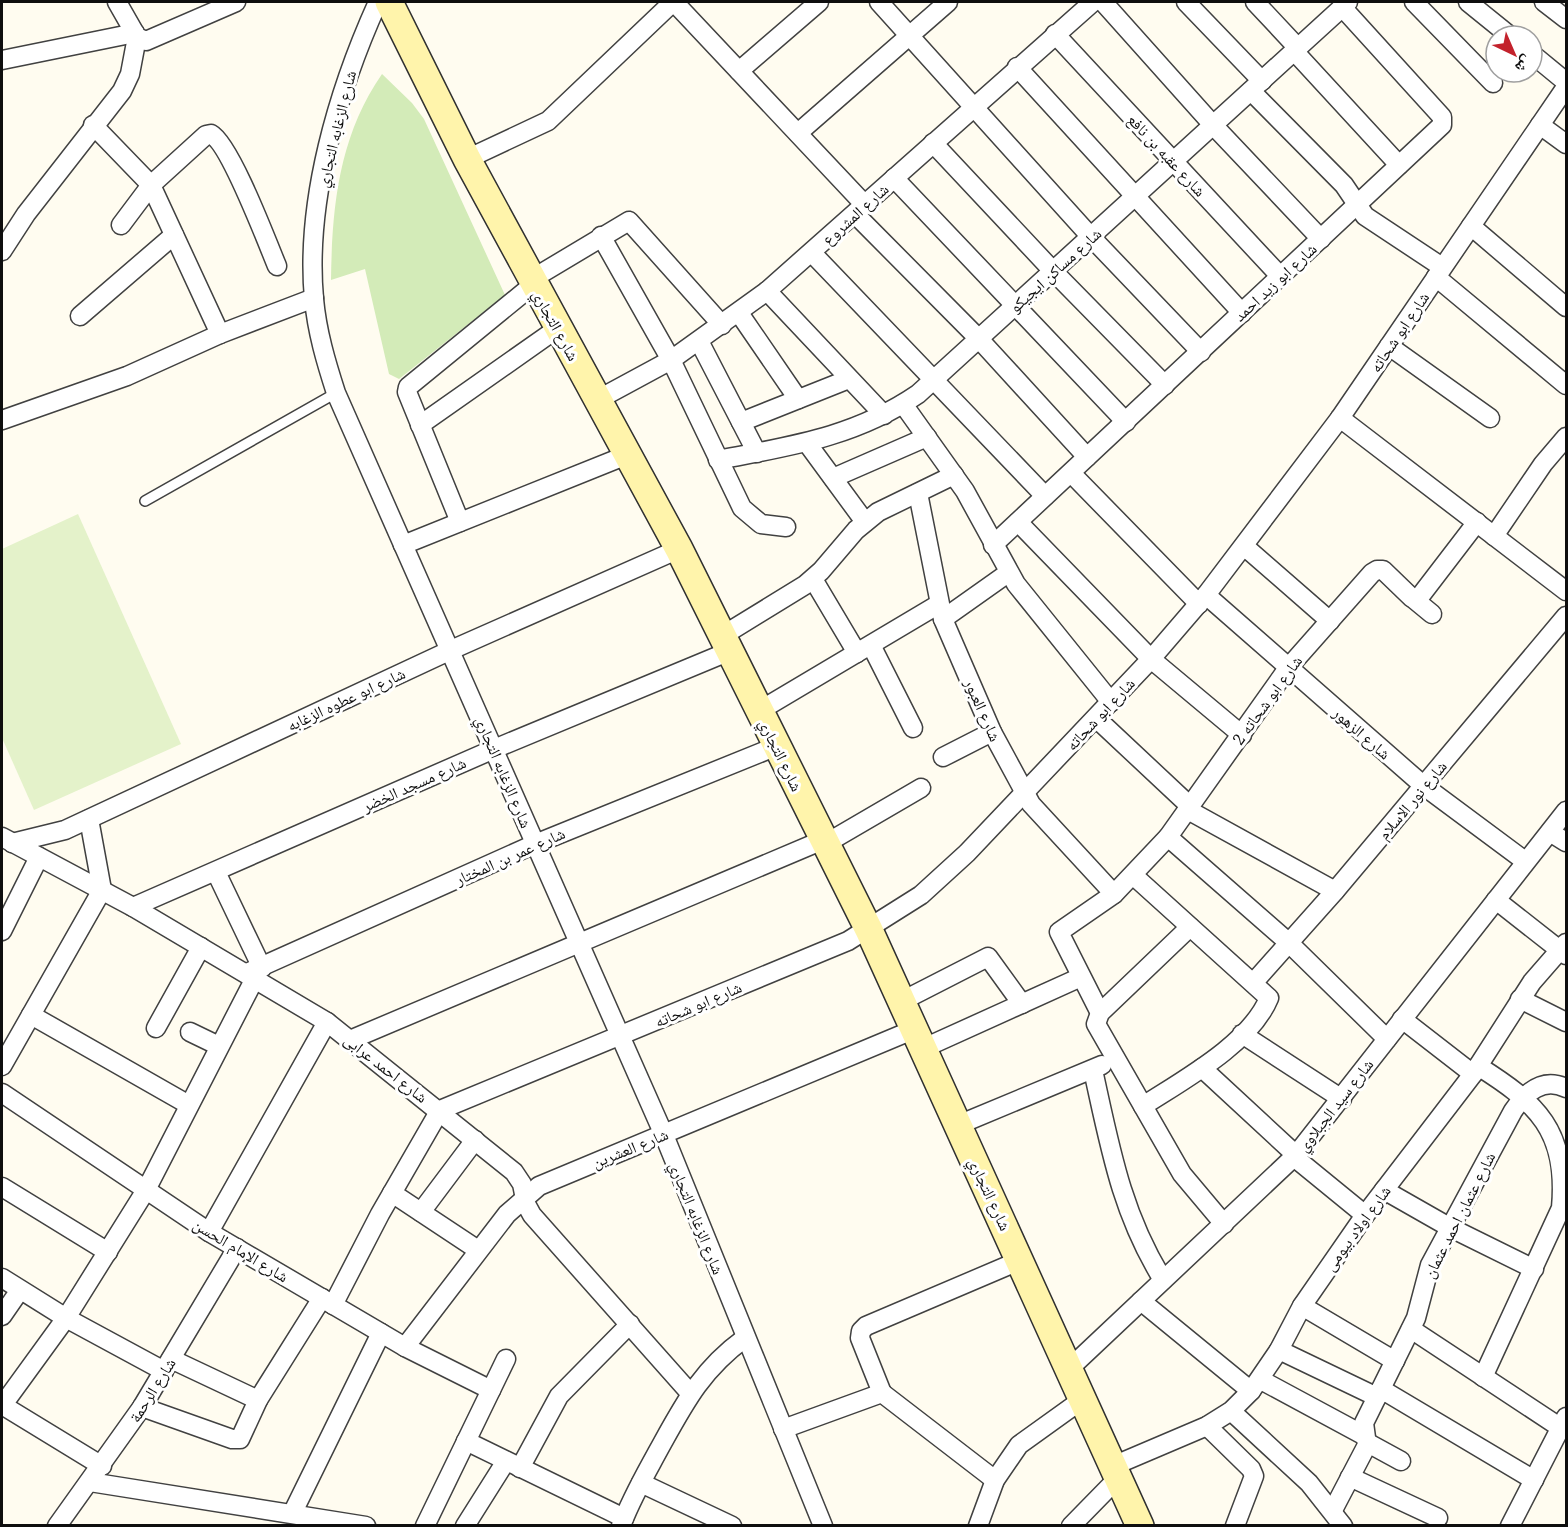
<svg xmlns="http://www.w3.org/2000/svg" width="1568" height="1527" viewBox="0 0 1568 1527" font-family="'Noto Serif','Noto Naskh Arabic',serif">
  <rect width="100%" height="100%" fill="#fffcf0"/>
  <path fill="#d3ebb8" d="M382,74L412,103L424,119L505,295L399,379L389,374L365,269L331,280C332,206 339,136 382,74Z"/>
  <polygon fill="#e4f2ca" points="78,514 181,744 34,810 2,738 2,549"/>
  <g fill="none" stroke-linecap="round" stroke-linejoin="round">
    <defs>
      <polyline id="lane" points="145,501 336,393"/>
      <g id="street">
        <polyline points="117,2 137,37 146,41 236,2"/>
        <path d="M378,2C338,90 305,201 314,299C317,332 326,362 336,393L664,1135L823,1526"/>
        <polyline points="674,2 865,205"/>
        <polyline points="879,2 1091,237 1201,352"/>
        <polyline points="1103,2 1213,125 1321,239"/>
        <polyline points="1186,2 1262,81"/>
        <polyline points="1255,2 1298,48"/>
        <polyline points="1414,2 1493,83"/>
        <polyline points="1468,2 1510,36"/>
        <polyline points="1544,2 1566,19"/>
        <polyline points="1055,34 1280,276"/>
        <polyline points="1294,51 1399,165"/>
        <polyline points="1532,54 1566,82"/>
        <polyline points="2,60 135,33"/>
        <polyline points="1017,67 1242,313"/>
        <polyline points="739,71 819,2"/>
        <polyline points="1251,91 1344,185 1365,216 1442,267"/>
        <polyline points="93,125 151,185 220,334"/>
        <polyline points="1540,125 1566,144"/>
        <polyline points="798,133 948,2"/>
        <polyline points="933,143 1053,271 1165,385"/>
        <polyline points="467,159 548,121 673,2"/>
        <polyline points="894,178 1126,422"/>
        <polyline points="855,214 979,339 1087,457"/>
        <path d="M121,225L151,185L206,135L211,134C230,144 267,242 277,266"/>
        <polyline points="1471,226 1566,307"/>
        <polyline points="601,236 671,360 742,508 761,524 786,527"/>
        <polyline points="2,251 26,214 122,91 130,74 137,37"/>
        <polyline points="812,253 1045,496"/>
        <polyline points="1436,277 1566,385"/>
        <polyline points="532,279 629,221 722,325"/>
        <polyline points="767,291 884,415"/>
        <polyline points="739,313 798,399"/>
        <polyline points="80,316 174,235"/>
        <polyline points="699,341 757,453"/>
        <polyline points="1389,346 1490,418"/>
        <polyline points="597,400 671,360 767,291 1093,2"/>
        <polyline points="903,404 965,491 1016,584 1111,702"/>
        <polyline points="1340,418 1566,591"/>
        <polyline points="2,420 127,376 220,334 314,298"/>
        <polyline points="741,422 849,379"/>
        <polyline points="420,425 558,328"/>
        <polyline points="807,443 865,522"/>
        <path d="M718,460C791,446 855,437 918,394L1348,2"/>
        <polyline points="1071,473 1199,604"/>
        <polyline points="833,478 927,437"/>
        <polyline points="918,493 943,619 992,732 1031,804 1114,894"/>
        <polyline points="460,522 407,392 408,387 534,284"/>
        <polyline points="1018,522 1151,659 1242,735"/>
        <polyline points="1494,536 1543,464 1566,437"/>
        <polyline points="403,545 627,455"/>
        <polyline points="993,545 1442,125 1442,117 1342,7"/>
        <polyline points="1244,546 1330,621"/>
        <polyline points="813,579 857,653"/>
        <polyline points="1206,595 1424,786 1525,861"/>
        <polyline points="1415,600 1432,614"/>
        <polyline points="943,619 1008,573"/>
        <polyline points="722,636 805,585 821,571 856,530 878,512 954,475"/>
        <polyline points="871,645 913,728"/>
        <polyline points="759,711 939,604"/>
        <polyline points="1096,718 1191,807"/>
        <polyline points="943,757 992,732"/>
        <polyline points="1188,810 1335,891"/>
        <polyline points="1550,832 1566,842"/>
        <polyline points="2,837 133,907 327,1022 514,1172 522,1184 526,1204 532,1215 690,1393"/>
        <polyline points="1168,837 1288,942 1387,1039"/>
        <polyline points="12,843 65,830 451,650 679,549"/>
        <polyline points="825,844 921,788"/>
        <polyline points="216,872 262,968"/>
        <path d="M1134,876L1269,998C1250,1044 1183,1080 1143,1106"/>
        <polyline points="1496,900 1566,955"/>
        <polyline points="133,907 494,749 730,651"/>
        <polyline points="1190,927 1100,1013 1096,1024 1182,1174 1224,1224"/>
        <polyline points="2,931 39,857"/>
        <polyline points="247,973 535,844 777,746"/>
        <polyline points="1254,982 1335,891 1566,616"/>
        <polyline points="1520,999 1566,1022"/>
        <polyline points="902,1001 988,957 1022,1004"/>
        <polyline points="1100,1013 1059,932 1114,894 1168,837 1288,668 1372,573 1377,570 1383,570 1412,598 1418,599 1477,522"/>
        <polyline points="31,1015 189,1105"/>
        <polyline points="1402,1019 1473,1074"/>
        <polyline points="156,1028 201,947"/>
        <polyline points="190,1032 219,1046"/>
        <polyline points="1242,1034 1342,1099"/>
        <polyline points="350,1040 823,840"/>
        <polyline points="924,1048 1081,977"/>
        <polyline points="2,1066 102,890 89,819"/>
        <path d="M1478,1066C1537,1103 1568,1131 1561,1208L1483,1377"/>
        <polyline points="1202,1068 1296,1155"/>
        <path d="M1093,1070C1110,1147 1121,1212 1163,1280"/>
        <polyline points="2,1093 209,1232 405,1347 491,1390"/>
        <polyline points="958,1125 1102,1065"/>
        <polyline points="1294,1157 1365,1215"/>
        <polyline points="2,1187 108,1252"/>
        <polyline points="1384,1190 1449,1227 1534,1269"/>
        <polyline points="392,1193 478,1250"/>
        <polyline points="421,1212 475,1140"/>
        <polyline points="209,1232 327,1022"/>
        <polyline points="2,1278 66,1318 164,1371"/>
        <polyline points="1141,1301 1251,1391"/>
        <polyline points="333,1305 380,1214 440,1110 848,941 921,895 967,853 1151,659 1206,595 1340,418 1566,87"/>
        <polyline points="1302,1306 1395,1361"/>
        <polyline points="2,1316 20,1290"/>
        <polyline points="1411,1329 1561,1428"/>
        <polyline points="405,1347 507,1214 539,1186 915,1029"/>
        <polyline points="1279,1350 1377,1397"/>
        <polyline points="171,1359 258,1400"/>
        <polyline points="1070,1368 1296,1155 1566,811"/>
        <polyline points="1261,1380 1365,1436"/>
        <polyline points="1381,1389 1534,1480"/>
        <polyline points="882,1393 860,1338 861,1331 866,1326 1021,1260"/>
        <polyline points="2,1405 102,1466"/>
        <polyline points="2,1406 66,1318 146,1190 255,978"/>
        <polyline points="142,1407 232,1439 240,1439 258,1400 322,1298"/>
        <polyline points="1231,1411 1309,1483 1343,1526"/>
        <polyline points="1207,1426 1251,1469 1254,1476 1235,1526"/>
        <polyline points="783,1429 882,1393 995,1480"/>
        <polyline points="466,1441 624,1518"/>
        <polyline points="1368,1443 1401,1461"/>
        <polyline points="1113,1466 1207,1426 1231,1411 1251,1391 1279,1350 1302,1306 1365,1215 1473,1074 1532,982 1566,943"/>
        <polyline points="520,1468 559,1396 630,1324"/>
        <polyline points="1350,1477 1438,1518"/>
        <polyline points="90,1482 366,1526"/>
        <polyline points="641,1483 732,1526"/>
        <path d="M1333,1510L1367,1445L1364,1423L1416,1318L1430,1265L1513,1111C1526,1092 1543,1077 1566,1088"/>
        <polyline points="293,1512 381,1333"/>
        <polyline points="57,1526 142,1407 237,1248"/>
        <polyline points="425,1526 506,1359"/>
        <polyline points="465,1526 506,1461"/>
        <path d="M621,1526C631,1499 645,1475 658,1451C684,1404 701,1370 745,1338"/>
        <polyline points="978,1526 995,1480 1019,1445 1083,1399"/>
        <polyline points="1071,1526 1118,1478"/>
        <polyline points="1510,1526 1566,1417"/>
      </g>
      <polyline id="secondary" points="389,2 467,159 679,549 869,930 1140,1526"/>
    </defs>
    <use href="#lane" stroke="#414141" stroke-width="12"/>
    <use href="#street" stroke="#414141" stroke-width="21"/>
    <use href="#secondary" stroke="#303030" stroke-width="30"/>
    <use href="#lane" stroke="#fff" stroke-width="9"/>
    <use href="#street" stroke="#fff" stroke-width="18"/>
    <use href="#secondary" stroke="#fff4ab" stroke-width="27"/>
  </g>
  <g text-anchor="middle" stroke-width="6" stroke-linejoin="round" paint-order="stroke">
    <g font-size="16" fill="#0e0e0e" stroke="#fff">
      <text transform="translate(336 129) rotate(-76)" y="6">شارع الزغابه التجاري</text>
      <text transform="translate(1167 155) rotate(47)" y="6">شارع عقبه بن نافع</text>
      <text transform="translate(855 214) rotate(-42)" y="6">شارع المشروع</text>
      <text transform="translate(1055 270) rotate(-42)" y="6">شارع مساكن ايجيكو</text>
      <text transform="translate(1275 282) rotate(-43)" y="6">شارع ابو زيد احمد</text>
      <text transform="translate(556 325) rotate(61)" y="6">شارع التجاري</text>
      <text transform="translate(1399 332) rotate(-56)" y="6">شارع ابو شحاته</text>
      <text transform="translate(346 699) rotate(-25)" y="6">شارع ابو عطوه الزغابه</text>
      <text transform="translate(1267 700) rotate(-54)" y="6">شارع ابو شحاته 2</text>
      <text transform="translate(983 710) rotate(66)" y="6">شارع العبور</text>
      <text transform="translate(1100 714) rotate(-47)" y="6">شارع ابو شحاته</text>
      <text transform="translate(1362 733) rotate(41)" y="6">شارع الزهور</text>
      <text transform="translate(781 755) rotate(64)" y="6">شارع التجاري</text>
      <text transform="translate(504 772) rotate(67)" y="6">شارع الزغابه التجاري</text>
      <text transform="translate(414 784) rotate(-24)" y="6">شارع مسجد الخضر</text>
      <text transform="translate(1412 800) rotate(-50)" y="6">شارع نور الاسلام</text>
      <text transform="translate(510 856) rotate(-24)" y="6">شارع عمر بن المختار</text>
      <text transform="translate(698 1004) rotate(-23)" y="6">شارع ابو شحاته</text>
      <text transform="translate(386 1068) rotate(38)" y="6">شارع احمد عرابى</text>
      <text transform="translate(1335 1105) rotate(-52)" y="6">شارع سيد الجبلاوي</text>
      <text transform="translate(630 1148) rotate(-22)" y="6">شارع العشرين</text>
      <text transform="translate(990 1194) rotate(65)" y="6">شارع التجاري</text>
      <text transform="translate(1459 1215) rotate(-63)" y="6">شارع عثمان احمد عثمان</text>
      <text transform="translate(697 1218) rotate(68)" y="6">شارع الزغابه التجاري</text>
      <text transform="translate(1357 1228) rotate(-54)" y="6">شارع اولاد بيومى</text>
      <text transform="translate(241 1250) rotate(31)" y="6">شارع الإمام الحسن</text>
      <text transform="translate(152 1390) rotate(-58)" y="6">شارع الرحمة</text>
    </g>
  </g>
  <rect width="1568" height="1527" fill="none" stroke="#0e0e0e" stroke-width="6"/>
  <g transform="translate(1514 54) rotate(136)"><circle r="28" fill="#ffffff" stroke="#9f9f9f" stroke-width="1.5"/>
  <path d="M0-4.5L10 22L0 15L-10 22Z" fill="#c3222c"/>
  <text y="-9" font-size="16" font-weight="bold" text-anchor="middle" fill="#0e0e0e">ش</text>
  </g>
</svg>
